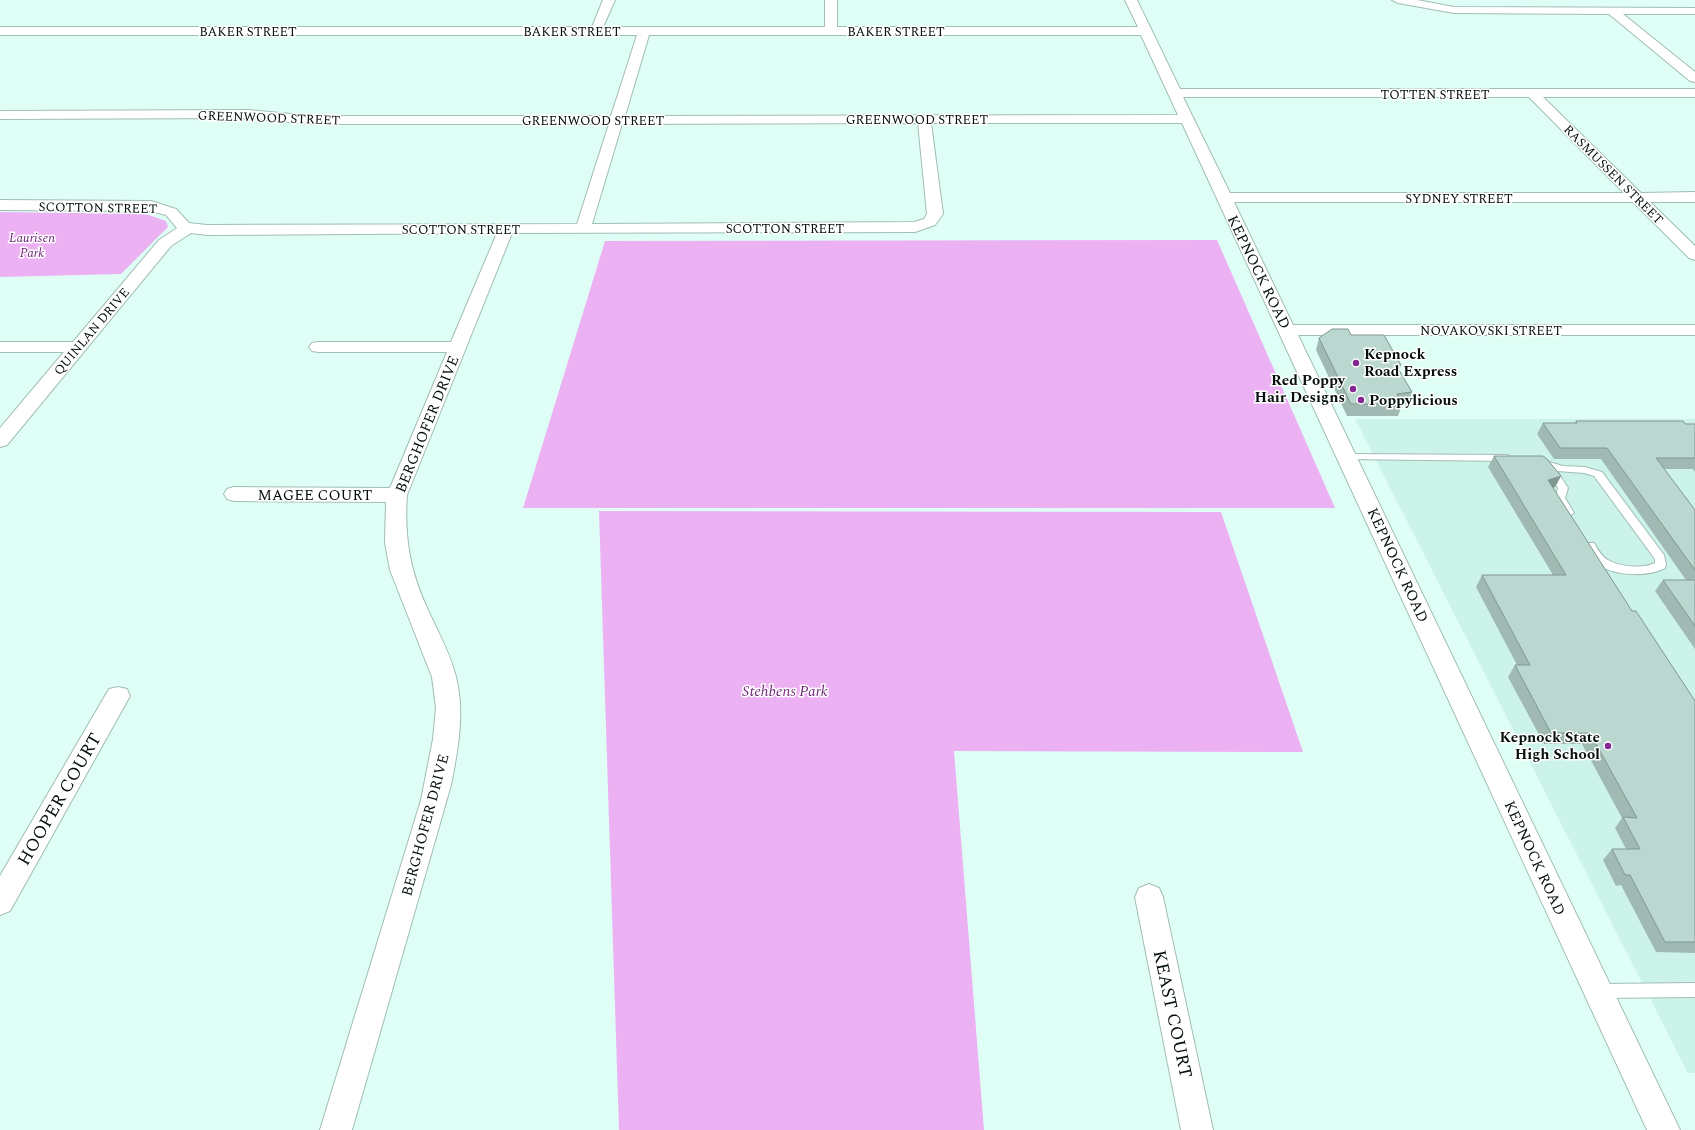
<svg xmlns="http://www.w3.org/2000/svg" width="1695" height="1130" viewBox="0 0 1695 1130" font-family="Spectral,serif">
  <rect width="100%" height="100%" fill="#dffef6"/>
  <polygon fill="#ccf3ea" points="1355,419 1695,419 1695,1073 1688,1073"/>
  <g fill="#ecb1f3">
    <polygon points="0,212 146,214 166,221 168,227 121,274 0,277"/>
    <polygon points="1217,240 1335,508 523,508 605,241"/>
    <polygon points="599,511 1221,512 1303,752 954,751 984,1130 619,1130"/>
  </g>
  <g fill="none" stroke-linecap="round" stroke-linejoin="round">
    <defs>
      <g id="lane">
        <polygon points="1347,454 1507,455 1512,458 1507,461 1343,459 1342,457 1343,455"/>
        <path d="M1539,459L1563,466L1585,467L1602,472L1664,555L1666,565L1665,568C1648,577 1617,576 1600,566C1593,561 1589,553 1585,546L1586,543H1594C1598,550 1602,557 1608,560C1620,567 1643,569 1655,563V559L1594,476L1584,473L1557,471L1568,488L1565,498L1574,513L1569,516L1565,515L1555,498L1558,488L1546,469L1547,468L1535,464L1534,462Z"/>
        <polygon points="1695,983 1695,997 1600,998 1595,996 1592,991 1595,986 1600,984"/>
      </g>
      <g id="street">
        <path d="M603,0H615L603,27H825V0H837V27H1138L1125,0H1137L1180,89H1695V97H1543L1641,193L1695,192V202H1650L1695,246V260L1689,258L1633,202H1234L1293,325H1695V335H1298L1680,1130H1647L1182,123H931L943,214L935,225L915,232L512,233L407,495C404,537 410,572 428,610C438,632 450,653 456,677C465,712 458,750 451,785L352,1130H320L421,800L433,739L436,708L432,677L390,570L385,543L386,502L234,501L227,499L224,494L227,489L234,487L390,488L447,352H318L312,351L309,347L312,343L318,342H451L497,233L207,235L191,233L171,246L7,445L0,447V428L64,352H0V342H73L159,240L177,228L166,215L150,211L0,210V200L151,201L176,209L189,223L207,225L577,224L609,124H312L248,118L0,119V111L248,110L312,116H611L637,35H0V27H592ZM649,35H1141L1178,115L625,116ZM1183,97H1529L1624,193H1230ZM918,123L927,214L924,219L914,222L592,224L622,124Z"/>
        <polygon points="1392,0 1417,0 1454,7 1695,8 1695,14 1623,14 1695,72 1695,82 1690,81 1609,14 1454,13 1398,3"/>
        <polygon points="118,687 127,689 130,696 10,911 0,915 0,876 109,689"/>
        <polygon points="1149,884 1159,888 1163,897 1213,1130 1181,1130 1135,897 1139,888"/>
      </g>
    </defs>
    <use href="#lane" stroke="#a0bdb6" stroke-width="2"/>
    <use href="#street" stroke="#a0bdb6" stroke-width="2"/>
    <use href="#lane" fill="#fff" fill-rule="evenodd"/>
    <use href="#street" fill="#fff" fill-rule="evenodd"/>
  </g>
  <g fill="#a0bab3">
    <polygon points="1351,335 1401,365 1399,370 1412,392 1408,404 1402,405 1398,416 1347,416 1316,350 1319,338"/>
    <polygon points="1576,421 1695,424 1695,472 1693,469 1664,469 1695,510 1695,649 1655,591 1663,580 1686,580 1601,459 1554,459 1537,434 1543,423 1575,423"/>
    <polygon points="1494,456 1561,476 1555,487 1553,488 1632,611 1695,701 1695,953 1656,952 1621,885 1616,886 1603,860 1612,849 1626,849 1615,828 1622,818 1582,744 1544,744 1508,677 1515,665 1517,665 1476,587 1482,575 1553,575 1488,467"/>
  </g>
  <polygon fill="#829792" points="1561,476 1555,487 1542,491 1548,480"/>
  <g fill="#bad8d0" stroke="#829792">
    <polygon points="1332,329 1348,329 1351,335 1384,335 1401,365 1396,365 1412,392 1397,394 1402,404 1351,404 1319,338"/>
    <polygon points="1576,421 1683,421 1685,424 1695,424 1695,458 1656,458 1695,510 1695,570 1607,448 1560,448 1543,423 1577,423"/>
    <polygon points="1494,456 1543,456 1547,459 1561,476 1548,480 1632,611 1636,611 1695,701 1695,942 1665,942 1630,875 1625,875 1612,849 1640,849 1623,817 1637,818 1590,733 1551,733 1515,665 1530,665 1482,575 1566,575"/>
    <polygon points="1663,580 1695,580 1695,626"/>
  </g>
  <g fill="#862892" stroke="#fff" stroke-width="1.5">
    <circle cx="1356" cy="363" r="4"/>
    <circle cx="1353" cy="389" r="4"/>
    <circle cx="1361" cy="400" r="4"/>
    <circle cx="1608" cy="746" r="4"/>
  </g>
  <g text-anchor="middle" stroke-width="3" stroke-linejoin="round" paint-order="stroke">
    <g font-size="13" fill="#050f0d" stroke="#fff">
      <text x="248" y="36">BAKER STREET</text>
      <text x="572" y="36">BAKER STREET</text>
      <text x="896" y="36">BAKER STREET</text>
      <text x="1435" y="99">TOTTEN STREET</text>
      <text transform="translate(269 117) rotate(2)" y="5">GREENWOOD STREET</text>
      <text x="917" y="124">GREENWOOD STREET</text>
      <text x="593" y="125">GREENWOOD STREET</text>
      <text transform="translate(1614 174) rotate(45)" y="5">RASMUSSEN STREET</text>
      <text x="1459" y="203">SYDNEY STREET</text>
      <text transform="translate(98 207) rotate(1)" y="5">SCOTTON STREET</text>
      <text x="785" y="233">SCOTTON STREET</text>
      <text x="461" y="234">SCOTTON STREET</text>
      <text x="1491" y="335">NOVAKOVSKI STREET</text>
      <text transform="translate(91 331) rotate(-50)" y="5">QUINLAN DRIVE</text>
    </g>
    <g font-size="13" font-style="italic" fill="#72277c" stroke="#fff">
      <text x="32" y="242">Laurisen<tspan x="32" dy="15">Park</tspan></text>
    </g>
    <g font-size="15" fill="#050f0d" stroke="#fff">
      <text transform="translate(1259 272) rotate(64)" y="5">KEPNOCK ROAD</text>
      <text transform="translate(427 424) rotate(-68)" y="5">BERGHOFER DRIVE</text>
      <text x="315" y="500">MAGEE COURT</text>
      <text transform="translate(1398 565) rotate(65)" y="5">KEPNOCK ROAD</text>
      <text transform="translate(425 825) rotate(-75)" y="5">BERGHOFER DRIVE</text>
      <text transform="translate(1535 858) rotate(65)" y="5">KEPNOCK ROAD</text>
    </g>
    <g font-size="15" font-weight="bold" fill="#050f0d" stroke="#fff" text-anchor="start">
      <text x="1364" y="359">Kepnock<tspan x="1364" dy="17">Road Express</tspan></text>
      <text x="1345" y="385" text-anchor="end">Red Poppy<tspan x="1345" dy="17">Hair Designs</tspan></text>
      <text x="1369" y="405">Poppylicious</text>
      <text x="1600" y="742" text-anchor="end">Kepnock State<tspan x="1600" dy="17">High School</tspan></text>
    </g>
    <g font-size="15" font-style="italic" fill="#72277c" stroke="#fff">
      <text x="785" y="696">Stehbens Park</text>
    </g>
    <g font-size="18" fill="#050f0d" stroke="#fff">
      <text transform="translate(59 799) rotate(-60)" y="6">HOOPER COURT</text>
      <text transform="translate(1173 1014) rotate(78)" y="6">KEAST COURT</text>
    </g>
  </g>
</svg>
